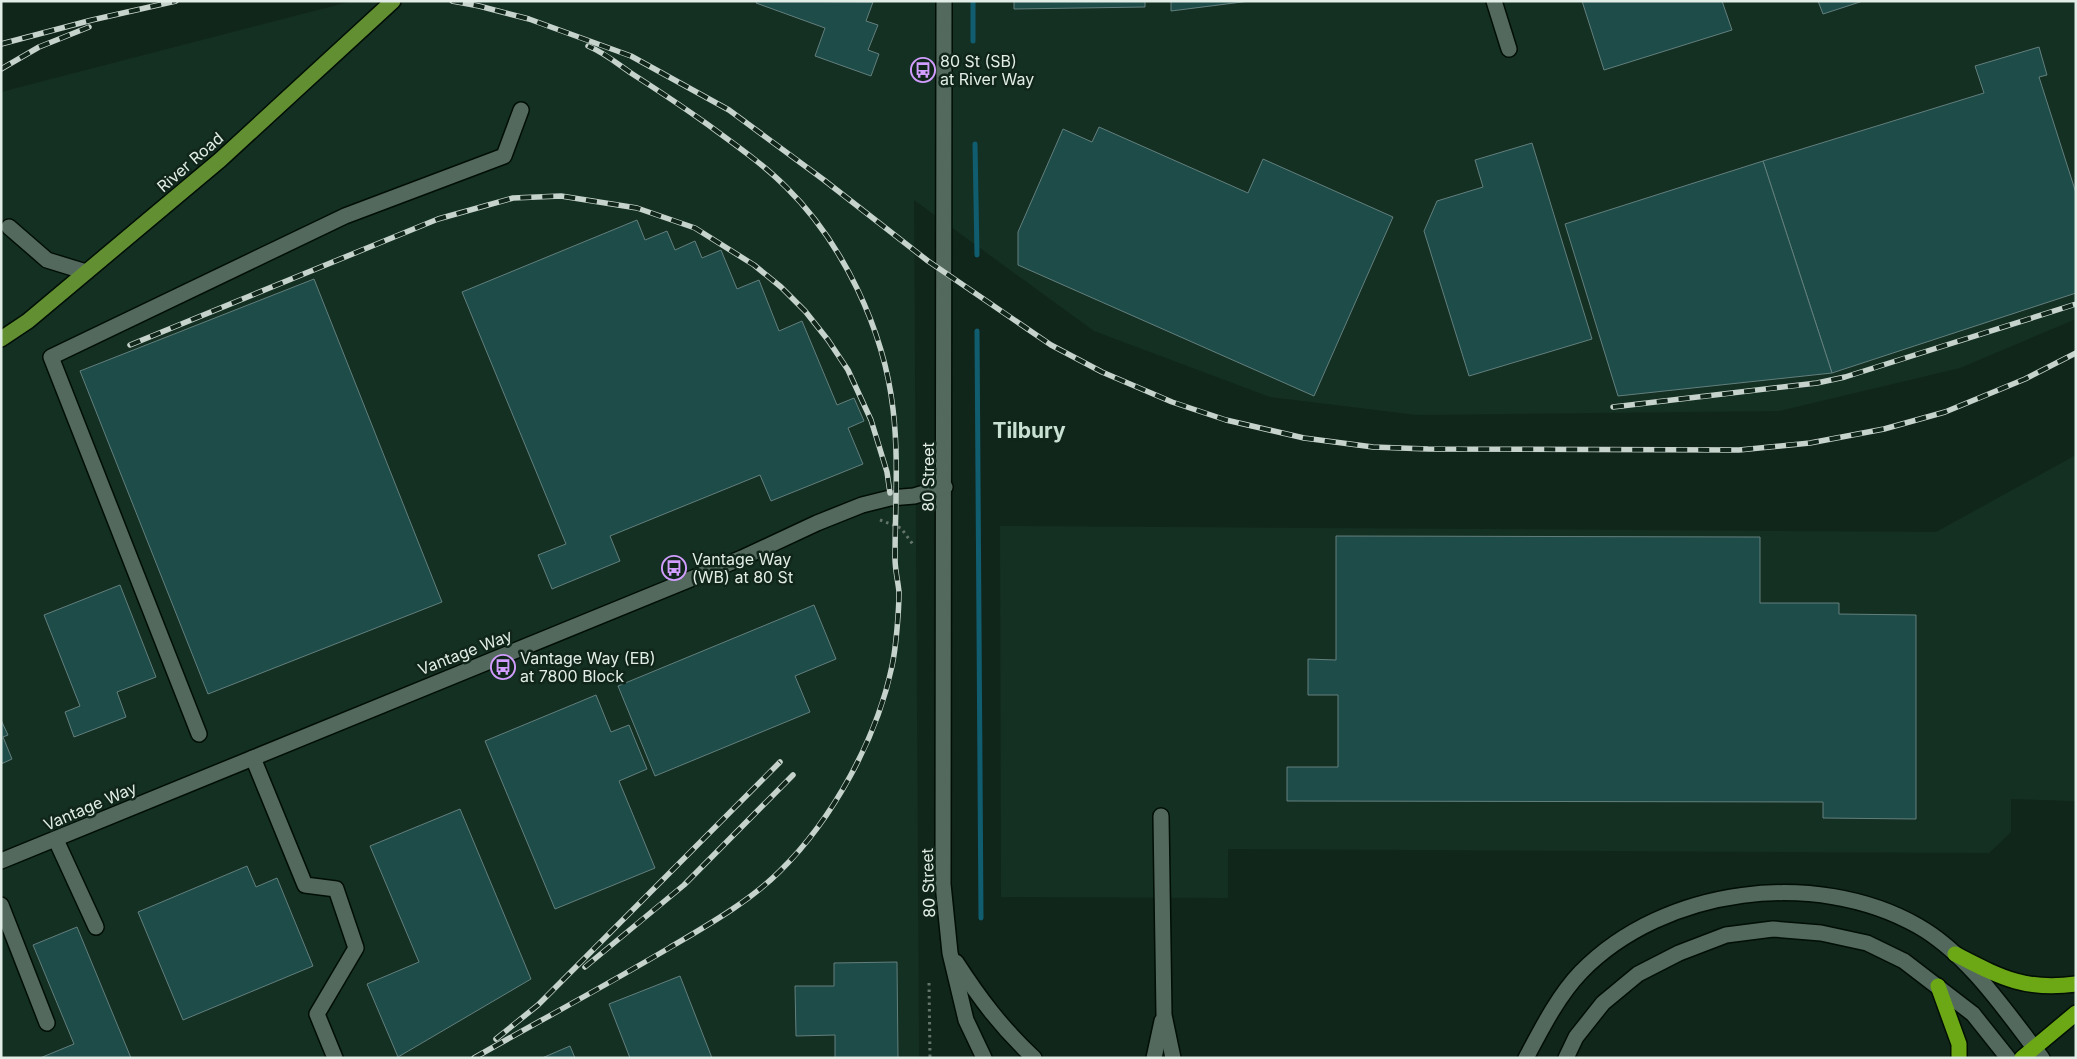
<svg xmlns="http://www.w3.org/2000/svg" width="2077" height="1059" viewBox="0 0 2077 1059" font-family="Inter,sans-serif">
  <rect width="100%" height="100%" fill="#11261b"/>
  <g fill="#143023">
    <polygon points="353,1 2076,1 2076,319 1960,368 1779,411 1417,415 1270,397 1094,331 914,200 919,1058 1,1058 1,92"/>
    <polygon points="2076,455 2076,801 2011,799 2011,832 1989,853 1228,849 1228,898 1001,897 1000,526 1936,532"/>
  </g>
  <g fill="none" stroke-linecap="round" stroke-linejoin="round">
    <g stroke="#115d70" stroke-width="5">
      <polyline points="973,1 973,41"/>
      <polyline points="975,144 977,255"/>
      <polyline points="977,331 981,918"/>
    </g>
  </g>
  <g fill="#1e4c49" stroke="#637f7d">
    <polygon points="757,1 873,2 866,21 878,25 868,50 879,54 871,76 815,56 825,28 756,3"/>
    <polygon points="1014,1 1145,1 1145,7 1014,9"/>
    <polygon points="1171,1 1250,1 1171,11"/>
    <polygon points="1582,1 1722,1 1732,30 1604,70"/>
    <polygon points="1818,1 1863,1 1823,14"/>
    <polygon points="2039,47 2047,75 2039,77 2076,193 2076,293 1832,373 1763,161 1984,93 1975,66"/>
    <polygon points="1099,127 1248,193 1263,159 1393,217 1314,396 1018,265 1018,232 1063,129 1092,142"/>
    <polygon points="1532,143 1592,339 1469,376 1424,231 1437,201 1483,187 1475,160"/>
    <polygon points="1763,161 1832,373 1618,396 1565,224"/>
    <polygon points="637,220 645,240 667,231 675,250 695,241 702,258 721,250 737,289 759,280 779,331 802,321 837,405 854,398 864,421 848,428 863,464 771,501 760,475 610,536 620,561 552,589 538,555 566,544 462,292"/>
    <polygon points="314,279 442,602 208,694 80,371"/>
    <polygon points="1336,536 1760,537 1760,603 1839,603 1839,614 1916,615 1916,819 1823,818 1823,802 1287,801 1287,767 1338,767 1338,695 1308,695 1308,659 1336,660"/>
    <polygon points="120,585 156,677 117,692 126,717 74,737 65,712 80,706 44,615"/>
    <polygon points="814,605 836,659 795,676 810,712 655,776 618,686"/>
    <polygon points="596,695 611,732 629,725 647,769 619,781 655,868 555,909 485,741"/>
    <polygon points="1,720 8,735 3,737 12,759 1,764"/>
    <polygon points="460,809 531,979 398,1057 367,984 419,962 370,846"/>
    <polygon points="247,866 256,887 277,878 313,966 183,1020 138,912"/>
    <polygon points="77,927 131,1058 40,1058 74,1044 33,945"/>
    <polygon points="897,962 898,1058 835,1058 835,1035 796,1036 795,986 834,986 834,963"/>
    <polygon points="680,976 712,1058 630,1058 609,1004"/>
    <polygon points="570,1046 575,1058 542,1058"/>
  </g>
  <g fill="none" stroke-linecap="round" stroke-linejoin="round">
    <defs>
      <g id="minor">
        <polyline points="944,1 943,884 950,953 966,1020 984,1058"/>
        <polyline points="1494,1 1509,49"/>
        <polyline points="9,227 47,260 86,272"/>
        <polyline points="199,734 51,357 345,216 504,156 521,110"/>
        <polyline points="253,758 305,885 336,889 356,948 317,1014 335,1058"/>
        <polyline points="1161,816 1164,1015 1173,1058"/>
        <polyline points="56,840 96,927"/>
        <polyline points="1,861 742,558 817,523 862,505 890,498 914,496 945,487"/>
        <polyline points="1,905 47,1023"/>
        <path d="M956,962C980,999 1001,1027 1034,1058"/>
        <polyline points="1154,1058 1162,1021"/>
        <path d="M1526,1058C1542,1028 1558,996 1581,972C1664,887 1816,868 1918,926C1969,955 2007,1013 2042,1058"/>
        <polyline points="1566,1058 1576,1037 1603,1003 1638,974 1679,953 1726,935 1773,929 1821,933 1867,943 1904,961 1973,1014 2008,1058"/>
      </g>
      <polyline id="major" points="1,339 28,321 220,160 393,1"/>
      <g id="highway">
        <path d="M1955,954C2000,977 2024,991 2076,984"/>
        <polyline points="1938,986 1959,1044 1959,1058"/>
        <polyline points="2022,1058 2076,1013"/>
      </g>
    </defs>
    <use href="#minor" stroke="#000e06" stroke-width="18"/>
    <use href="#major" stroke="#000e06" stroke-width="18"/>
    <use href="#highway" stroke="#000e06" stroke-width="18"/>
    <g stroke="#64756c" stroke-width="3" stroke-dasharray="2.5 4" stroke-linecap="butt">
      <polyline points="880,520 901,528 914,546"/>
      <polyline points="929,983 930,1058"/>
    </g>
    <use href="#minor" stroke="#53695d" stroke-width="15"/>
    <use href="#major" stroke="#628f32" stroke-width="15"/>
    <use href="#highway" stroke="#6ca815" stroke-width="15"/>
    <defs>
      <g id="rail">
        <polyline points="452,1 479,6 529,19 631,56 729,110 824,180 928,261 1051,345 1102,372 1172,402 1226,420 1304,438 1373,447 1428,449 1739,450 1810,443 1884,429 1945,412 2025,379 2076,353"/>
        <polyline points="1,44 92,20 176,1"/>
        <polyline points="1,69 39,47 89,27"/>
        <polyline points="130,345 438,219 513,198 561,196 637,208 695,228 754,265 781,287 805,311 828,340 848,370 871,420 887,472 890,493"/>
        <polyline points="1613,407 1817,383 1845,377 2076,304"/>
        <polyline points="585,967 684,885 793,775"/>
        <polyline points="496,1039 538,1005 780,762"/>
        <path d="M474,1058C539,1021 605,986 669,948C706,926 749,902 780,871C833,819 877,738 892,666C896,648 899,610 899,592C898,581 895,570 895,558C895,509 899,458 893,409C884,330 843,243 786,187C762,163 734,144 707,124C683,107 659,91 634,75C619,65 605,53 588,46"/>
      </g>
    </defs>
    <use href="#rail" stroke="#c6d3cc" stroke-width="5.5"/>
    <use href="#rail" stroke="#11261b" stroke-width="4" stroke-dasharray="11" stroke-linecap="butt"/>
  </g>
  <defs>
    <symbol id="bus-ring" viewBox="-11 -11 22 22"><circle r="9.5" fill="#11261b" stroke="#d19dfe" stroke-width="1.5"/><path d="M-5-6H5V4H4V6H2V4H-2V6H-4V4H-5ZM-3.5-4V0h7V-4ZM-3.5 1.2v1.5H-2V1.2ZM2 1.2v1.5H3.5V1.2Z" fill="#d19dfe"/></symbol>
  </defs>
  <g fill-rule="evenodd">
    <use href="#bus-ring" x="909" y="56" width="28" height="28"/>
    <use href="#bus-ring" x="660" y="554" width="28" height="28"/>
    <use href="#bus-ring" x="489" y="653" width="28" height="28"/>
  </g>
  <g text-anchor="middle" stroke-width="5" stroke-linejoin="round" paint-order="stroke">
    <g font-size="16" fill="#e1ede6" stroke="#11261b" text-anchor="start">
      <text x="940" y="67">80 St (SB)<tspan x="940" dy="18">at River Way</tspan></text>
      <text x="692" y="565">Vantage Way<tspan x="692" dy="18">(WB) at 80 St</tspan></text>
      <text x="520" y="664">Vantage Way (EB)<tspan x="520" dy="18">at 7800 Block</tspan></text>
    </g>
    <g font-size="16" fill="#e1ede6" stroke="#11261b">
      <text transform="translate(190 162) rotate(-41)" y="6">River Road</text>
      <text transform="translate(928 477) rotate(-90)" y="6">80 Street</text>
      <text transform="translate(465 652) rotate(-21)" y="6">Vantage Way</text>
      <text transform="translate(90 806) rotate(-23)" y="6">Vantage Way</text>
      <text transform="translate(928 883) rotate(-92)" y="6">80 Street</text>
    </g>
    <g font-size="21" font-weight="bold" fill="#c8e1d3" stroke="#11261b">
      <text x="1029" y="438">Tilbury</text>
    </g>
  </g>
  <rect width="2077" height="1059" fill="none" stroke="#e1ede6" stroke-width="5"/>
</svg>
